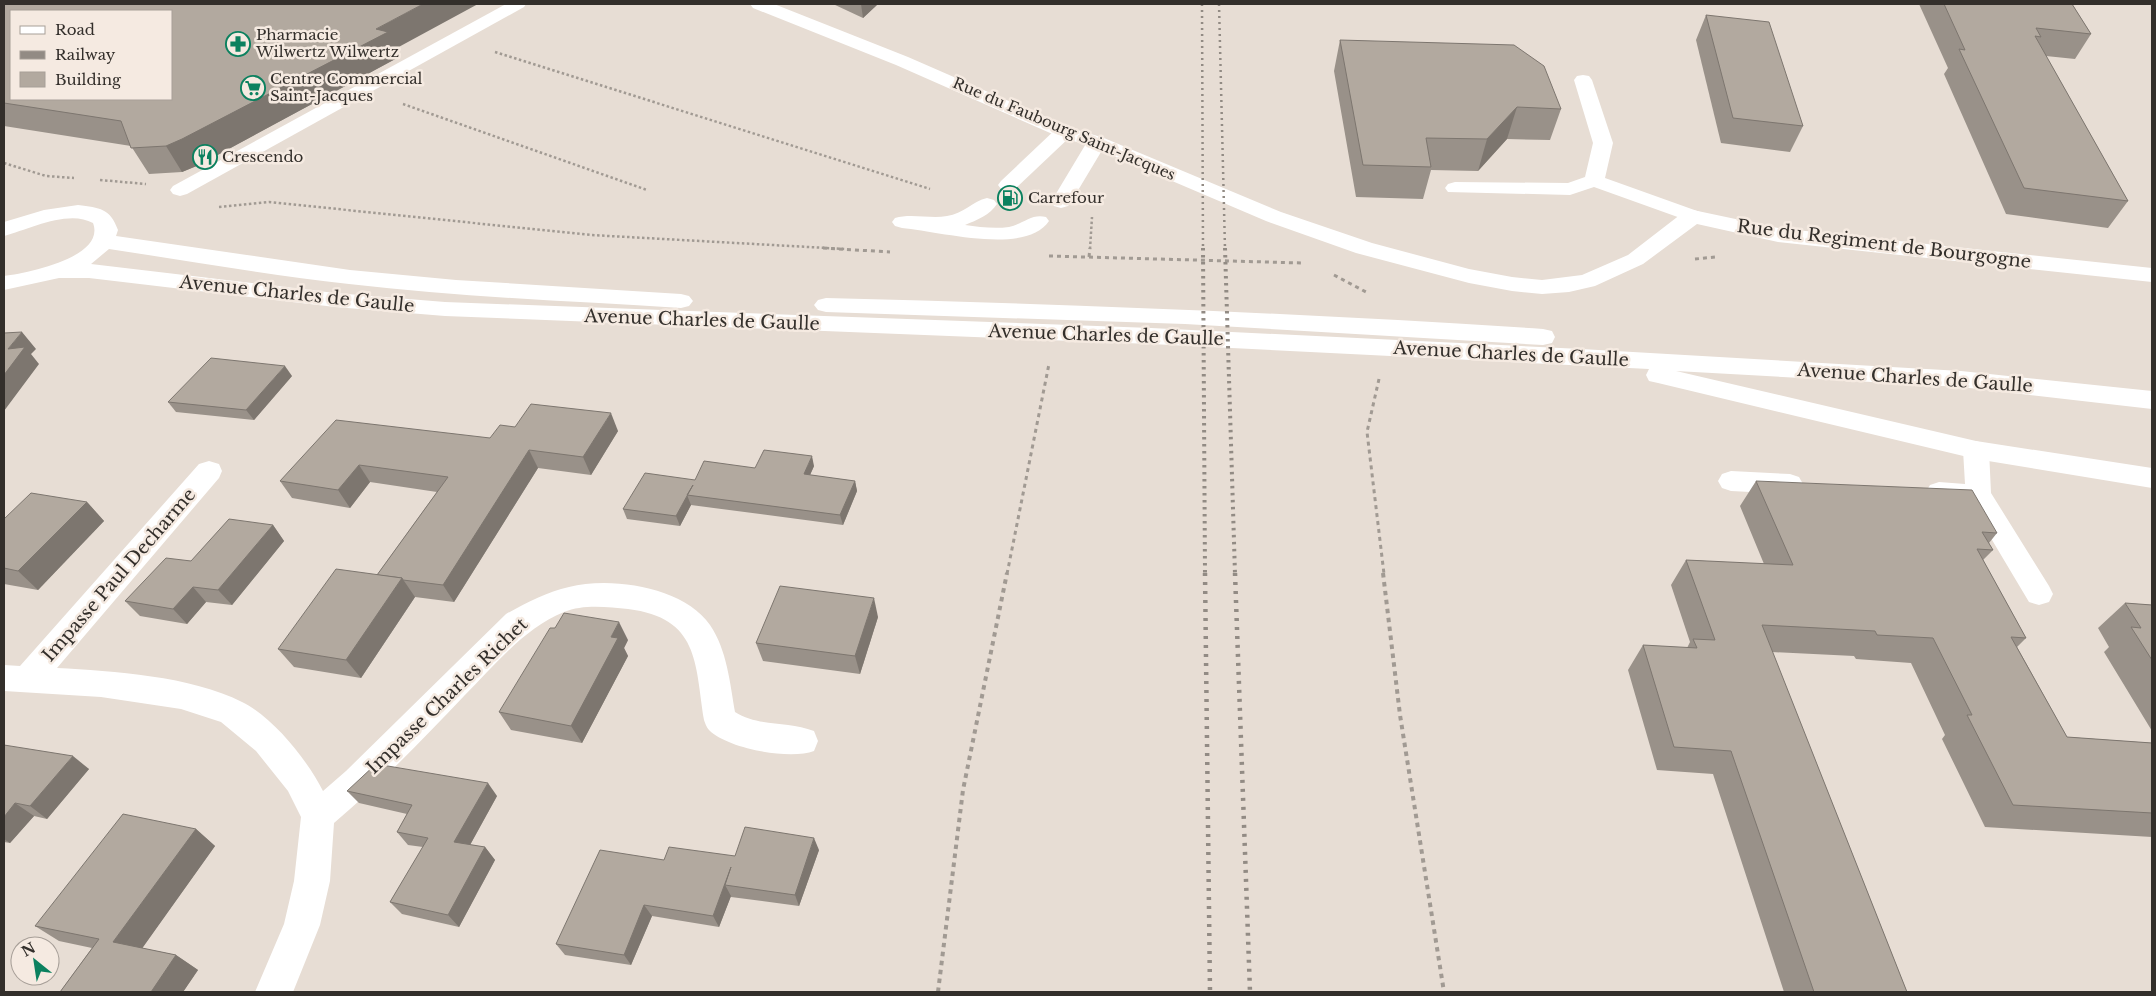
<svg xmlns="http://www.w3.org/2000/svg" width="2156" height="996" viewBox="0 0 2156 996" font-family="'Libre Baskerville',serif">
  <rect width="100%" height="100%" fill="#e7ddd4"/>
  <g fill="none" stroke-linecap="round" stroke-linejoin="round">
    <g stroke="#a19a93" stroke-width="2.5" stroke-dasharray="2.5 2.5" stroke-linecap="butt">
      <polyline points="495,52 930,189"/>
      <polyline points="403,104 647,190"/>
      <polyline points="4,163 46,176 74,178"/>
      <polyline points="100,180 146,184"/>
      <polyline points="219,207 269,202 591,235 845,249"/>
      <polyline points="1090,249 1092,217"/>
    </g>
    <g stroke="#a19a93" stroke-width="3" stroke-dasharray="4 4" stroke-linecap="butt">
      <polyline points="823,248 890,252"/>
      <polyline points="1049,256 1302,263"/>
      <polyline points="1089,257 1090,248"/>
      <polyline points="1695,259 1716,257"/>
      <polyline points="1334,275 1366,292"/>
      <polyline points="1379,379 1367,432 1384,574"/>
      <polyline points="1007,574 1049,364"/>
    </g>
    <g stroke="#a19a93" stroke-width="4" stroke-dasharray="4.5 4.5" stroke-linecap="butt">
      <polyline points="1383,573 1400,715 1444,992"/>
      <polyline points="938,992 963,790 1007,573"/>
    </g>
    <g fill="#fff" fill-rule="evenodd">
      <polygon points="506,4 526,4 524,7 187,194 180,196 173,194 170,190 173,186"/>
      <polygon points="1583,75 1589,76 1592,80 1613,143 1605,178 1700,212 1703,216 1700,220 1693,222 1686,220 1594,187 1570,195 1448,192 1445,188 1448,184 1455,182 1568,183 1585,177 1593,143 1574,80 1577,76"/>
      <polygon points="1064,126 1071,128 1073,132 1071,136 1015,189 1008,191 1001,189 998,185 1001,181 1057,128"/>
      <polygon points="1097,136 1104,138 1107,142 1071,202 1068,206 1061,208 1054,206 1051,202 1087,142 1090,138"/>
      <path d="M987,198L994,200L997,204C990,215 977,220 965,225C979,227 994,229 1009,227C1023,224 1032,213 1046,217L1049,221C1026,256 938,231 902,228L895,226L892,222L895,218C911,213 930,219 947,216C963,214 973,201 987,198Z"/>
      <polygon points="1976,441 1985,444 1989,450 1991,493 2049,586 2053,594 2049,602 2039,605 2029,602 1970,503 1939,502 1930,499 1926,492 1930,485 1939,482 1965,484 1963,450 1967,444"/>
      <polygon points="1731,471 1790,474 1799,477 1803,484 1799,491 1790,494 1731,491 1722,488 1718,481 1722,474"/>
    </g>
    <g fill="#fff" fill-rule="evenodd">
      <polygon points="750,4 774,4 908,57 1071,128 1104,138 1281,212 1372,243 1469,269 1512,277 1542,280 1582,275 1628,255 1685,211 1693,210 1778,228 2152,268 2152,282 1778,242 1697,224 1643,264 1595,286 1569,292 1542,294 1512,291 1469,283 1356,253 1266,221 1090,146 1057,136 896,65 753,8"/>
      <path d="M209,461L219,464L222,471L219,478L57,668C113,671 191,676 242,702C273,717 308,761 323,791L346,771L506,614C526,603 547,592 569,587C611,576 684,587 710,625C727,650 730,683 735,712C758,727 788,721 814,731L818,741L814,751C790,760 728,749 709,730C707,728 705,723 704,720C695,662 699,618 628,609C608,607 583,604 564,612C523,629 495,665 464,696C422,740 380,784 334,823L330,881L320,925L293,992H255L284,924L294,881L301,817L288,791L256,751L221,722L181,709L101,697L4,691V665L20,666L199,464Z"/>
    </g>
    <g fill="#fff" fill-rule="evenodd">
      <path d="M78,205C100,208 110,208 118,230L116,236L350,270L456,280L681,294L689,296L693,301L689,306L681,308C570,301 459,297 349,284C269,275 189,261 109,249L91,264L335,293L445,302L1151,328L1581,349L1961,371L2152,391V409L1961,387L1676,371L1976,441L2152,468V488L1976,459L1658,383L1649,381L1646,375L1649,369L1151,344L445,316L335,307L89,278H59L4,290V276C28,273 106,257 93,223C69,209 29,229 4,236V222L44,210Z"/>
      <path d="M826,298C1065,304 1304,313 1543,329L1552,331L1555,337L1552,343L1543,345L1185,324L826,312L818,310L814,305L818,300Z"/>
    </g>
    <g stroke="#928b84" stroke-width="2.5" stroke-dasharray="2 4" stroke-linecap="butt">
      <polyline points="1202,4 1203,249"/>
      <polyline points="1219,4 1225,249"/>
    </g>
    <g stroke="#928b84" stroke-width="4" stroke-dasharray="2.5 4.5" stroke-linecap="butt">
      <polyline points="1203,248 1205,574"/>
      <polyline points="1225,248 1235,574"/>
    </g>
    <g stroke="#928b84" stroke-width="4.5" stroke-dasharray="3 6" stroke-linecap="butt">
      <polyline points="1205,573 1210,992"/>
      <polyline points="1235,573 1250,992"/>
    </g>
  </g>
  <g fill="#999189">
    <polygon points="4,4 395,49 399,57 199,165 182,172 149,174 131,146 4,126"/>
    <polygon points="833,4 878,4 863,18"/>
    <polygon points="1919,4 2072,4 2091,34 2075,59 2046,56 2128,201 2108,228 2006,214 1944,74 1948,68"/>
    <polygon points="1706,15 1803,126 1790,152 1721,143 1696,40"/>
    <polygon points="1340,40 1561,109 1550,140 1507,139 1478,171 1431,170 1423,199 1356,197 1334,71"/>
    <polygon points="292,376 254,420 176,412 168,402"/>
    <polygon points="515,427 618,431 591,475 538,468 454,602 415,597 361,678 294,667 278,649 377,575 437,492 370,482 350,508 292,498 280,481 490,438"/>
    <polygon points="814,466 810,475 855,481 857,491 843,525 691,505 680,526 627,519 623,509 695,480 755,468"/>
    <polygon points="1756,481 1997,533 1989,543 1993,550 1983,560 2026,638 2017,647 2067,737 2152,743 2152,837 1985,827 1942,739 1945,735 1911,663 1856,659 1854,656 1772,652 1907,992 1784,992 1713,774 1657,770 1628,670 1643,645 1687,648 1690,642 1671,585 1686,560 1764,564 1740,506"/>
    <polygon points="87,502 104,521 38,590 4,584 4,519"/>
    <polygon points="273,525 284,541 232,605 206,602 187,624 140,616 125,601 191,561"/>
    <polygon points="2125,603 2152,605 2152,731 2104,652 2109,647 2098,628"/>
    <polygon points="878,617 860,674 763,661 756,643"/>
    <polygon points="628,640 624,648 628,656 582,743 511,730 499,712"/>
    <polygon points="4,745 89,769 47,819 34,816 10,843 4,842"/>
    <polygon points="347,791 497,796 470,845 485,847 495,860 459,927 402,914 390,902 423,847 408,845 397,832 407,814 359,803"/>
    <polygon points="196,829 215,846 142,948 176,955 198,970 183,992 60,992 92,948 59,941 35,926"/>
    <polygon points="819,850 799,906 731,897 731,896 719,927 652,916 631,965 565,955 556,944 664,860 735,856"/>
  </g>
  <g fill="#7d766f">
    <polygon points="423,4 478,4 395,49 399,57 199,165 182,172 166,146 376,29"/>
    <polygon points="861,4 878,4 863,18"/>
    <polygon points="1517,107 1507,139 1478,171 1487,139"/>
    <polygon points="22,332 36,349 31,354 39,364 4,411 4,375 8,349"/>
    <polygon points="285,366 292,376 254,420 246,410"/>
    <polygon points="611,413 618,431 591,475 583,457"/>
    <polygon points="529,450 538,468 454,602 443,585"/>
    <polygon points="812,456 814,466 806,484 804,474"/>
    <polygon points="359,465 370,482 350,508 338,490"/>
    <polygon points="855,481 857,491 843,525 840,515"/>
    <polygon points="693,485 687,495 691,505 680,526 676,516"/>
    <polygon points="87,502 104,521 38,590 18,571"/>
    <polygon points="273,525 284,541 232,605 218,590"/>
    <polygon points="402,578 415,597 361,678 346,660"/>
    <polygon points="193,587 206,602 187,624 173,609"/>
    <polygon points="874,598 878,617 860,674 855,656"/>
    <polygon points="619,622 628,640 624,648 628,656 582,743 571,726 611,637"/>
    <polygon points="73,756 89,769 47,819 30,806"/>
    <polygon points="488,783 497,796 465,854 454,842"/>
    <polygon points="15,803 34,816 10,843 4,839 4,817"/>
    <polygon points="196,829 215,846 136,957 113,942"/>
    <polygon points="814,838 819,850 799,906 795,895"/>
    <polygon points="485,847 495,860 459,927 448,915"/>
    <polygon points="731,867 725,885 731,896 719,927 713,916"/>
    <polygon points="644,905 652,916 631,965 624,955"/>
    <polygon points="176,955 198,970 183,992 151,992"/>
  </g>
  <g fill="#b2a99f" stroke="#7d766f" fill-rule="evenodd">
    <path d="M4,4H423L376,29L388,32L182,139L166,146L131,148L121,121L4,103ZM11,11H171V99H11Z"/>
    <polygon points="1944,4 2072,4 2091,34 2036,28 2041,37 2035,36 2128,201 2024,188 1959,49 1965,50"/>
    <polygon points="1706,15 1769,22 1803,126 1733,118"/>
    <polygon points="1340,40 1514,45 1544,66 1561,109 1517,107 1487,139 1426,138 1431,167 1363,165"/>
    <polygon points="22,332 8,349 25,347 4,375 4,333"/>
    <polygon points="211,358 285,366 246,410 168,402"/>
    <polygon points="531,404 611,413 583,457 529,450 443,585 403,580 402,578 377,575 448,477 359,465 338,490 280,481 336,420 490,438 500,425 515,427"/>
    <polygon points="764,450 812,456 804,474 855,481 840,515 687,495 693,485 676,516 623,509 645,473 695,480 704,461 755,468"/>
    <polygon points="1756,481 1972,490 1997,533 1982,532 1993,550 1977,549 2026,638 2011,637 2067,737 2152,743 2152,813 2013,805 1967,715 1972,715 1933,638 1877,635 1875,631 1762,625 1907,992 1814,992 1731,751 1674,747 1643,645 1697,648 1693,639 1715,640 1686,560 1793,565"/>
    <polygon points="31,493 87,502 18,571 4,568 4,519"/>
    <polygon points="229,519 273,525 218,590 193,587 173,609 125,601 166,558 191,561"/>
    <polygon points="336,569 402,578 346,660 278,649"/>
    <polygon points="780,586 874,598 855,656 756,643"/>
    <polygon points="2125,603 2152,605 2152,660 2131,627 2141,628"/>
    <polygon points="564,613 619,622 611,637 618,638 571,726 499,712 550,628 555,628"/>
    <polygon points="4,745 73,756 30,806 15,803 4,817"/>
    <polygon points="376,764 488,783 454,842 485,847 448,915 390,902 428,838 397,832 412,805 347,791"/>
    <polygon points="123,814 196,829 113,942 176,955 151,992 60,992 99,939 35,926"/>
    <polygon points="745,827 814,838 795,895 725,885 731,867 713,916 644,905 624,955 556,944 600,850 664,860 669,847 735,856"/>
  </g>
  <defs>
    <symbol id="pharmacy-ring" viewBox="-11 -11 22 22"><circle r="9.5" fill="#f5eae1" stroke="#0b815f" stroke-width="1.5"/><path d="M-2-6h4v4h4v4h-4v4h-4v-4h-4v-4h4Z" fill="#0b815f"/></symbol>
    <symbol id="supermarket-ring" viewBox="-11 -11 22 22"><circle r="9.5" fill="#f5eae1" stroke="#0b815f" stroke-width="1.5"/><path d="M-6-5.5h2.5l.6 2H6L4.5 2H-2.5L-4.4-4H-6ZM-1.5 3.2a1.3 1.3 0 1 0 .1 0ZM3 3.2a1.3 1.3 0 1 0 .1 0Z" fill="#0b815f"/></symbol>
    <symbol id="restaurant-ring" viewBox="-11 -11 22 22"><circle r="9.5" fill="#f5eae1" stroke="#0b815f" stroke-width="1.5"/><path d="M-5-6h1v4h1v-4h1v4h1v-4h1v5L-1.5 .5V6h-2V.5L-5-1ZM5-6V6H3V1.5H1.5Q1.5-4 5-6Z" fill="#0b815f"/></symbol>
    <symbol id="fuel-ring" viewBox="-11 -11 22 22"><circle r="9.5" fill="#f5eae1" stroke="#0b815f" stroke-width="1.5"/><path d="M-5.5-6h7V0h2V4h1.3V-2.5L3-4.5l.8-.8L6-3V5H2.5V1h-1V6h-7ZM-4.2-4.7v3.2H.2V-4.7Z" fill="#0b815f"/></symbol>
  </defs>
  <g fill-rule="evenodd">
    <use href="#pharmacy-ring" x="224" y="30" width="28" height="28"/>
    <use href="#supermarket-ring" x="239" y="74" width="28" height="28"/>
    <use href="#restaurant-ring" x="191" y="143" width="28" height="28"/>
    <use href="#fuel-ring" x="996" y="184" width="28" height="28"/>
  </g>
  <g text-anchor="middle" stroke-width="5" stroke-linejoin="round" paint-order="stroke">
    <g font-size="15" fill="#332f2b" stroke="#f5eae1" text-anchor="start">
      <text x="256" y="40">Pharmacie<tspan x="256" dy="17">Wilwertz Wilwertz</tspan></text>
      <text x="270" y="84">Centre Commercial<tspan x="270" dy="17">Saint-Jacques</tspan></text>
      <text x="222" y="162">Crescendo</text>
      <text x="1028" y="203">Carrefour</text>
    </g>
    <g font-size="15" fill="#332f2b" stroke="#f5eae1">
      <text transform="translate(1064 129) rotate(23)" y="5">Rue du Faubourg Saint-Jacques</text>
    </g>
    <g font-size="18" fill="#332f2b" stroke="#f5eae1">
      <text transform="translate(1884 244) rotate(7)" y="6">Rue du Regiment de Bourgogne</text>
      <text transform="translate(297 294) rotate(6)" y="6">Avenue Charles de Gaulle</text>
      <text transform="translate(702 320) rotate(2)" y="6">Avenue Charles de Gaulle</text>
      <text transform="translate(1106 335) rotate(2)" y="6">Avenue Charles de Gaulle</text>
      <text transform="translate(1511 354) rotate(3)" y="6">Avenue Charles de Gaulle</text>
      <text transform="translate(1915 378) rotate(4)" y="6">Avenue Charles de Gaulle</text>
      <text transform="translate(119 575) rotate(-49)" y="6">Impasse Paul Decharme</text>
      <text transform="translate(447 696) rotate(-44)" y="6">Impasse Charles Richet</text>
    </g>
  </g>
  <rect width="2156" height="996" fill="none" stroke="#332f2b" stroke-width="10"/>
  <rect x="10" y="10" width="162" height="90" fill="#f5eae1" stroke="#a79f98"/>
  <rect x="20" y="26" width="25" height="8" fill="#ffffff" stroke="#a79f98"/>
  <text x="55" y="35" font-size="15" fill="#332f2b">Road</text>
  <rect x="20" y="51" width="25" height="8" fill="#928b84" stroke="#a79f98"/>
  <text x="55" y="60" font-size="15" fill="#332f2b">Railway</text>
  <rect x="20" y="72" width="25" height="15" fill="#b2a99f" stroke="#a79f98"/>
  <text x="55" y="85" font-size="15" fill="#332f2b">Building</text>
  <g transform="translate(35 961) rotate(330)"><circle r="24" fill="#f5eae1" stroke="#a79f98"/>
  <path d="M0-4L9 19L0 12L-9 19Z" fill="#0b815f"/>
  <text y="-8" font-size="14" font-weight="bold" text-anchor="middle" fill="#332f2b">N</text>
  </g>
</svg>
